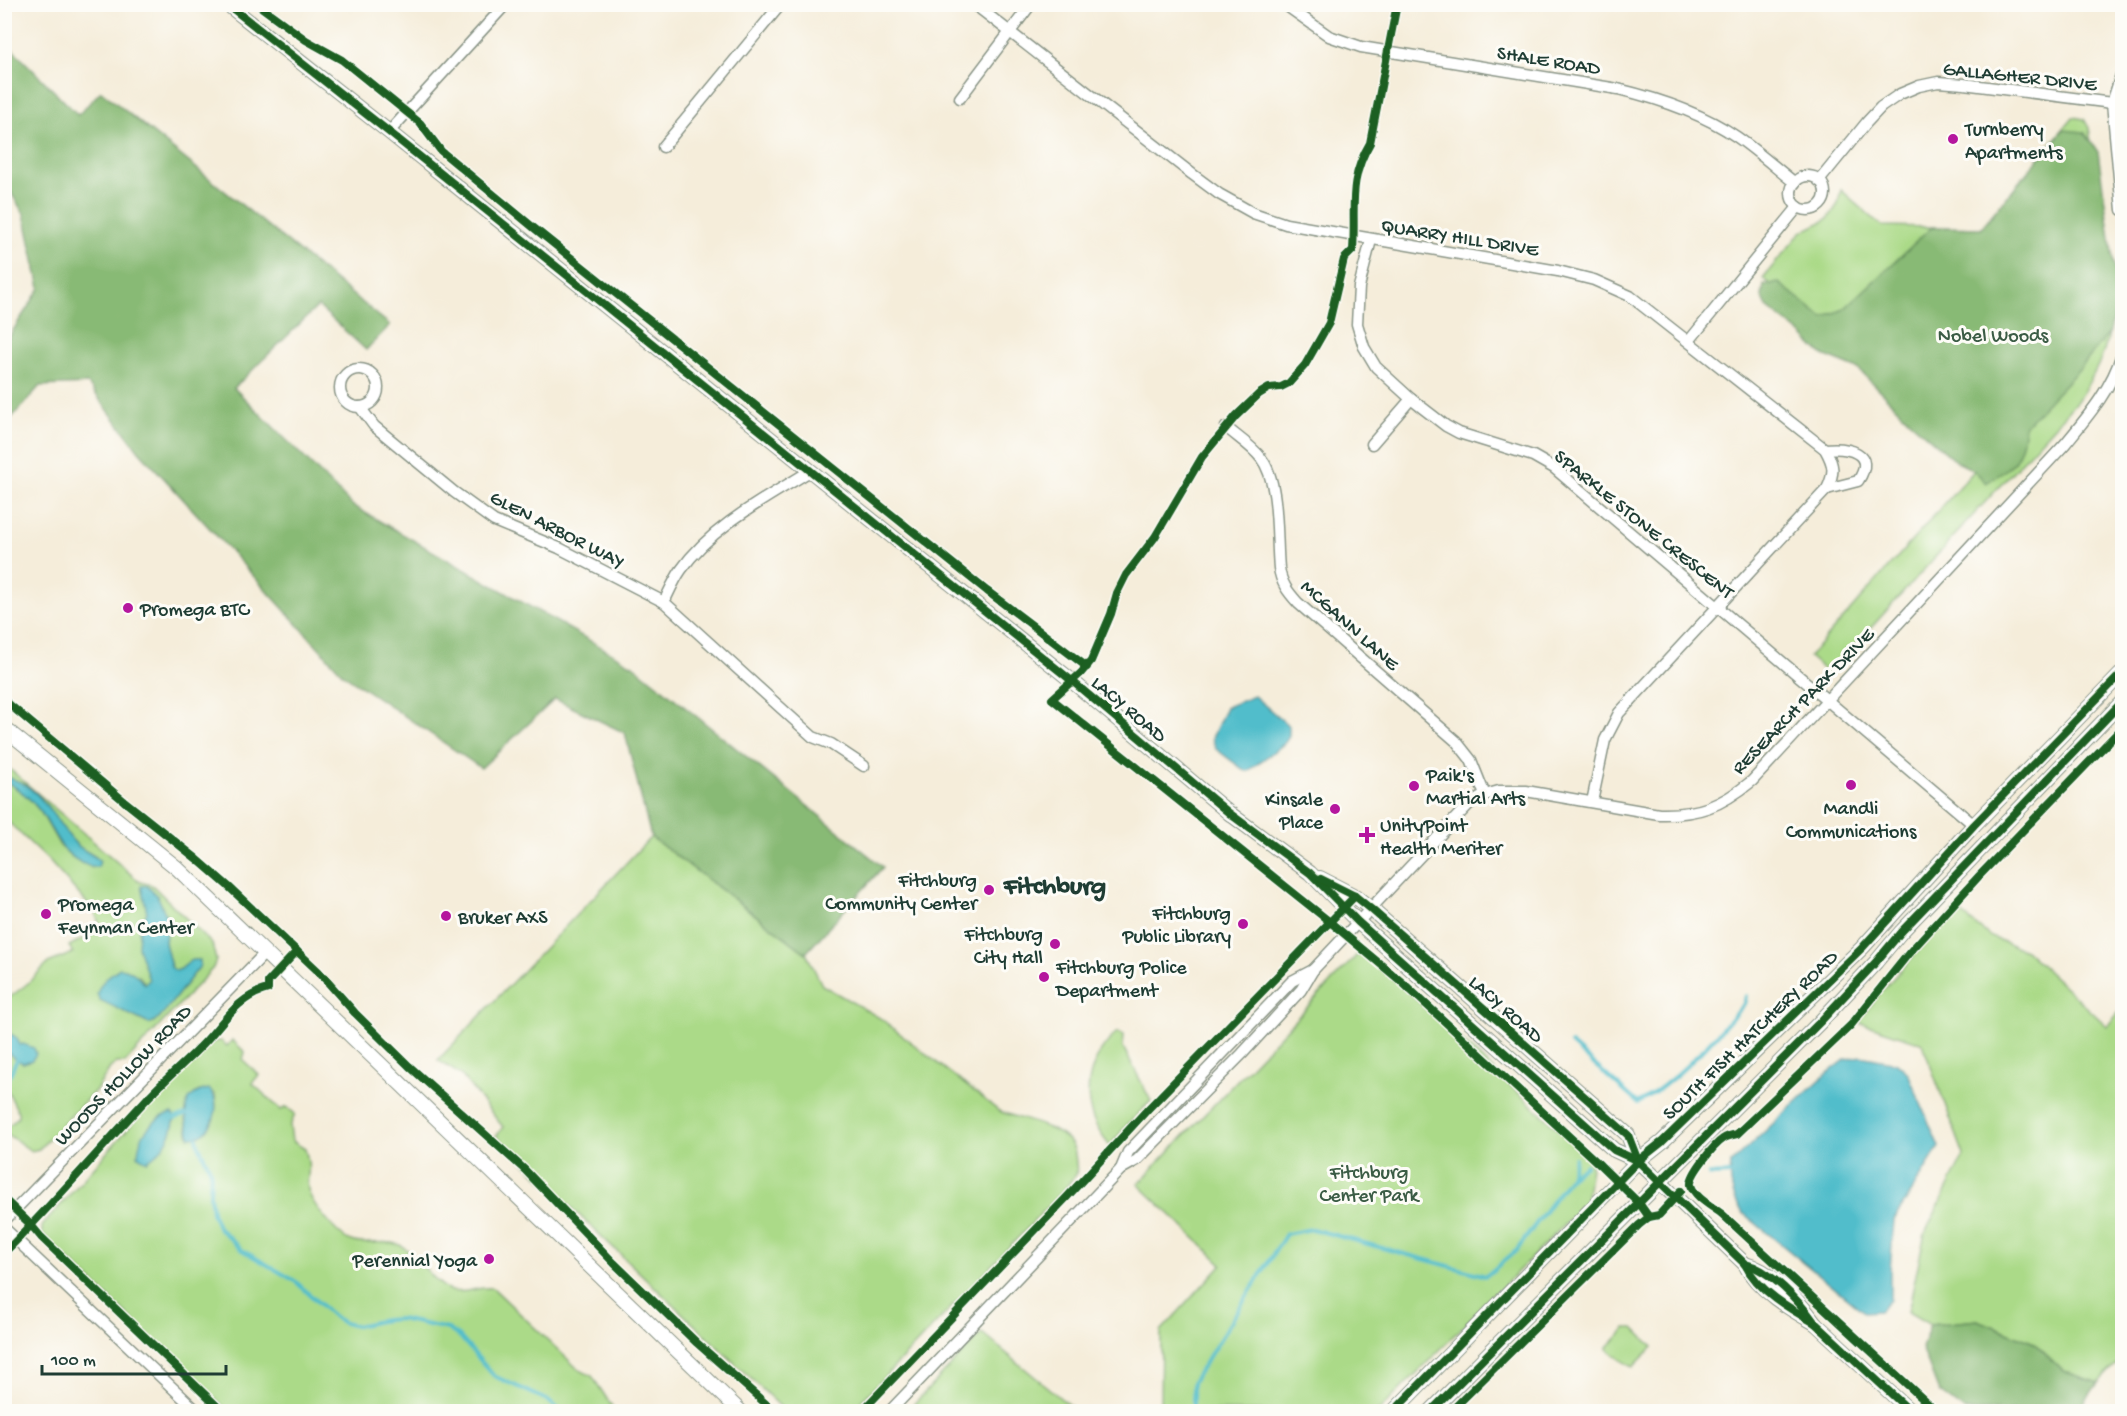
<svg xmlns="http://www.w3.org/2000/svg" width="2127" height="1416" viewBox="0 0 2127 1416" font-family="'Gochi Hand',sans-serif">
  <rect width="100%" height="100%" fill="#fdfcf7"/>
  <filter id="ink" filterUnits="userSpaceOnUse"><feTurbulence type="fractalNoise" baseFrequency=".0167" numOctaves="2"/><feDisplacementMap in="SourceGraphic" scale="12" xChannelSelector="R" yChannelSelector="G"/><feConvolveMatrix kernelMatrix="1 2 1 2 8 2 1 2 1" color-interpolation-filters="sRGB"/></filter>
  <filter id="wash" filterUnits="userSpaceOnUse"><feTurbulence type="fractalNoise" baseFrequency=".008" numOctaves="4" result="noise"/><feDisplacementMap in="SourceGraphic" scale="24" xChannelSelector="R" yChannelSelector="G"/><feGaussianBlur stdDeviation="1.35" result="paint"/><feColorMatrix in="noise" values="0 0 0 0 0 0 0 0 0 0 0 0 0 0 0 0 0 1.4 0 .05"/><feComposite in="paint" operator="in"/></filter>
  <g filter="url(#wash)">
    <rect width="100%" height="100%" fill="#f5edda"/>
    <g fill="#abda88" stroke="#658c5e" stroke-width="1.5" fill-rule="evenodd">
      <path d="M2073,117L2084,119L2089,128L2112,290C2115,333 2101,367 2077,401L1829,674L1809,657L1979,465L1763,278L1801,232L1828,219L1838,204L1841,190L1882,226L1981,228Z"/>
      <path d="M5,765L140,882L152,885L212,944L216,960L213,968L125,1063H117L110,1068L97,1089L39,1149L31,1151L13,1138L5,1135V1125L11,1124L18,1117V1112L5,1085L4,1045C8,1055 14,1059 23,1063L31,1048L23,1044L20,1046L17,1038L9,1033L5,1036V1001L27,984L48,963L73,953L69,946L101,929L95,912L49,861L5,819V781L27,796L40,811L60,846L72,857L92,868L96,857C90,853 82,850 76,844C53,821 42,783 5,777ZM147,912L167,918L165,943L171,967L176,971L181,969L191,960H199L200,966L159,1019L149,1024L124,1012L139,976L146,984L149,980L139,932Z"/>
      <path d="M651,837L806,953L822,985L880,1018L999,1111C1019,1120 1066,1127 1074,1149C1076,1156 1076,1165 1077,1173L1063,1191L852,1411H785L496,1136L503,1127L462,1076L438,1060Z"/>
      <polygon points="1956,909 1991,937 2025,950 2107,1026 2122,1009 2122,1358 2098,1383 2063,1371 2034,1343 1978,1320 1930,1325 1908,1312 1925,1233 1964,1155 1922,1043 1858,1022 1878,995"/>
      <polygon points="1360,952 1393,978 1592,1160 1586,1203 1379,1411 1160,1411 1161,1331 1222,1264 1138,1184"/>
      <path d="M1117,1032L1124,1035L1123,1047L1151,1101L1126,1126L1110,1146C1078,1109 1082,1066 1117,1032Z"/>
      <path d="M232,1040L245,1052L243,1060L259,1075L252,1083L281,1110L287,1107L295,1114L290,1126L292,1141L305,1149C306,1153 308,1158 308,1162C310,1171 306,1180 308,1189C310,1202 338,1237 351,1241C365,1247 383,1239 397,1244C416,1250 435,1287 452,1291C466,1294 479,1286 493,1288L578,1369L592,1376L615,1411H228L42,1234V1226L153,1100L214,1041H221L227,1046ZM199,1091L215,1094C219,1121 209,1122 189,1137C185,1116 181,1106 199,1091Z"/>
      <polygon points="1626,1328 1634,1328 1653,1347 1633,1367 1619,1359 1607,1348"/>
      <polygon points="982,1333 1076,1411 907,1411"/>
    </g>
    <g fill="#88ba74" stroke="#547c54" stroke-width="1.5">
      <polygon points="4,41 78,115 101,91 390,325 366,350 318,306 234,388 353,506 633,665 883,867 806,953 651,837 625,733 555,699 481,768 343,674 139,451 88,384 40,386 5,425 5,343 40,288 24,214 5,183"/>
      <path d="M2063,130L2084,132L2098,152L2118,296L2110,332L2084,364L2025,426C2022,459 2013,467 1986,483L1974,470L1957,462L1912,423L1858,369L1821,354L1800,333L1767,307L1762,297L1764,285L1779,283L1823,318L1844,309L1932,227L1981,228Z"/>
      <polygon points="1978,1320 2034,1343 2063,1371 2098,1383 2078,1411 1964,1411 1939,1392 1922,1348 1930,1325"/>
    </g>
    <g fill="#51bdcb" stroke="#387d80" stroke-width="1.5">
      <polygon points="1254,696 1289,726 1289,735 1285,743 1248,771 1244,770 1216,749 1212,738 1226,707"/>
      <path d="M4,777C42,783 53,821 76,844C83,851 93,854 100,861L98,867C91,868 87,865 80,862C58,850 54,830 40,811C31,799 18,788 5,781Z"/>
      <path d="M141,886H147L158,897L167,918L165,943L171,967L176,971L181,969L191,960H200V966L159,1019L149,1024L100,1000L97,994C101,981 109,975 120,968C136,971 135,976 145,984L149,980L138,947L139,932L147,912Z"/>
      <path d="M9,1033L17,1038L20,1045L23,1044L34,1048L36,1054L32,1060L23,1063C10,1057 4,1051 5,1036Z"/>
      <path d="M1860,1056L1897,1063L1908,1073L1939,1147L1894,1220L1890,1271V1300L1879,1311L1864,1312L1743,1213C1732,1197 1729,1182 1731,1163L1824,1076L1845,1060Z"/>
      <path d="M209,1089C224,1104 212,1139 190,1137C185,1114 179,1094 209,1089Z"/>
      <path d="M172,1113L175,1118C171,1138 164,1150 147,1161L138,1156C138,1136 152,1118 172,1113Z"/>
    </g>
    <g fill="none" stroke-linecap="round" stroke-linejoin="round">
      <g stroke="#51bdcb" stroke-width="4">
        <path d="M1571,1044L1638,1103C1680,1079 1712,1040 1744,1004L1746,996"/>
        <path d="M4,1084C11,1077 11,1069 17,1060"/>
        <polyline points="175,1118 185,1115"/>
        <polyline points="197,1138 198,1144 211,1171 210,1194 212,1212 218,1227 242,1250 295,1281 334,1317 344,1323 356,1326 385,1320 400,1319 448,1329 460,1337 494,1376 547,1400 562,1412"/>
        <polyline points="1709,1175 1730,1174"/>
        <polyline points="1570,1177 1575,1158"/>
        <polyline points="1193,1412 1193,1382 1286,1234 1312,1229 1486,1276 1517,1250 1570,1177 1586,1165"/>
      </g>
    </g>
  </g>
  <g filter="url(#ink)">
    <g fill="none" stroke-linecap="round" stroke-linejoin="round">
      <defs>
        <g id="street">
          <path d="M974,4L1192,174L1219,194L1253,213L1286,224L1558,271L1594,280L1630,296L1825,449C1834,465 1835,472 1827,489L1619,713L1605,740L1592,802"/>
          <path d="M1284,4L1329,36L1361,47L1618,89C1660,99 1702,113 1737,137C1757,151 1776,168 1795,183"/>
          <polyline points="2122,72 2112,103 2122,210"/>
          <polyline points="960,98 1031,4"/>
          <polyline points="389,132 506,4"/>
          <polyline points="663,147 781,4"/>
          <circle cx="1808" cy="193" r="17"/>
          <polyline points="1819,181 1867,122 1881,107 1900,94 1919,86 1938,82 1964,84 2112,103"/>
          <polyline points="1371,240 1359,287 1357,324 1364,347 1376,367 1411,399 1446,426 1459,433 1533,456 1554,468 1974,825"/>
          <polyline points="1689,341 1798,207"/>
          <circle cx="359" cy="388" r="19"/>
          <polyline points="360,407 374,426 454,492 494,521 559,548 664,602 813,737 831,744 864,766"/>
          <path d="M1226,427C1237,437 1252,446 1261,458C1280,482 1276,537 1279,568C1281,583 1288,592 1298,603L1456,741L1471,760L1485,795"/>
          <polyline points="1372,444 1411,399"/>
          <path d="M1825,449C1848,447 1877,452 1858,481L1827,489"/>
          <path d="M664,602C669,592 674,580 681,570C712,526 765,499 810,471"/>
          <polyline points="1121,1169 1128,1152 1292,981 1313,970"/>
          <polyline points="4,1221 265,953"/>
          <polyline points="4,1228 198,1412"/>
          <path d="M889,1412L1121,1169L1137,1160L1242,1054L1301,990L1313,970L1469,804L1485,795L1499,791H1526L1659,814C1699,815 1721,806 1752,781L2065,444C2088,416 2111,390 2122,354"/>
        </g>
        <g id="secondary">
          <path d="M227,4L389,132L1072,681L1229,813L1310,873L1358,922L1614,1150L1638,1161L1745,1264C1757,1290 1790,1309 1815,1323"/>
          <polyline points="4,728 177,868 741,1412"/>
          <polyline points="1320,878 1355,896 1371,909 1628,1135 1638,1161"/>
          <path d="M1745,1264C1771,1270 1799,1301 1815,1323L1911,1412"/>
          <polyline points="1393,1412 1638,1161 1662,1142 1862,948 1974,825 2122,673"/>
          <polyline points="1430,1412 1820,1022 1876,962 1901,932 2122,702"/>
        </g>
      </defs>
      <use href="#street" stroke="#8a9587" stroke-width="13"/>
      <use href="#secondary" stroke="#8a9587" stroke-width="16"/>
      <use href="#street" stroke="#fff" stroke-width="10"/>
      <use href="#secondary" stroke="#fff" stroke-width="14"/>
      <defs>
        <g id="cycleway">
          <path d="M227,4L389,132L1072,681L1229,813L1310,873L1358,922L1614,1150L1638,1161L1745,1264C1757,1290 1790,1309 1815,1323"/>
          <polyline points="257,4 306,40 342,60 420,123 441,151 534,228 987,591 1087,667"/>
          <path d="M1397,4L1370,143C1347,182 1356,207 1353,250L1344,259L1329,323L1305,365L1289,383L1281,387L1269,388L1259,394L1236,416L1202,457L1155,537L1126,575L1117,593L1111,614L1091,661L1081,673L1052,699L1330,922L1403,983L1600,1165L1639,1203L1649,1217"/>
          <polyline points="4,700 124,801 197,859 228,886 318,971 355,1013 409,1066 525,1170 614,1263 697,1343 775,1412"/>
          <polyline points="1321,879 1355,896 1371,909 1628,1135 1638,1161"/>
          <polyline points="4,1199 31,1225 41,1237 223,1412"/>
          <path d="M4,1253C53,1204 97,1152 144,1102C163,1081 184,1064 203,1044C223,1023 238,996 268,989V982L297,951"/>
          <path d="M1745,1264C1771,1270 1799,1301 1815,1323L1911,1412"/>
          <polyline points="861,1412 1067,1197 1148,1109 1355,896"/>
          <polyline points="1393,1412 1638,1161 1662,1142 1862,948 1974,825 2122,673"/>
          <polyline points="1430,1412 1820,1022 1876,962 1901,932 2122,702"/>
          <polyline points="1450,1412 1639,1225 1649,1217 1659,1215 1681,1191"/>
          <path d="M1937,1412L1722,1214C1713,1207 1694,1197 1691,1185C1689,1175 1715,1144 1723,1139C1727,1136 1732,1135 1737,1134L1851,1025L1909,953L1979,876L2122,728"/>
        </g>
      </defs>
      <use href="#cycleway" stroke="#fdfcf7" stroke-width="11"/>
      <use href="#cycleway" stroke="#1b5e20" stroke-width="8"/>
    </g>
  </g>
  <g fill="#b5179e" stroke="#fdfcf7" stroke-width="2">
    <circle cx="1953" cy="139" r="6"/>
    <circle cx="128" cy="608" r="6"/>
    <circle cx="1851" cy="785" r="6"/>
    <circle cx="1414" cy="786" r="6"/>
    <circle cx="1335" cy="809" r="6"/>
    <path d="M1364 826h6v6h6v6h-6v6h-6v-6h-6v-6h6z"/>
    <circle cx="989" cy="890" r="6"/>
    <circle cx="46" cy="914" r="6"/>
    <circle cx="446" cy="916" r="6"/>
    <circle cx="1243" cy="924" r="6"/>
    <circle cx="1055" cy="944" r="6"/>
    <circle cx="1044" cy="977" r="6"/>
    <circle cx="489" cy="1259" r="6"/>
  </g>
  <g text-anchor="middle" stroke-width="6" stroke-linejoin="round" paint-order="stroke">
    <g font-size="20" fill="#1f3d34" stroke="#fdfcf7">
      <text transform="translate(1549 59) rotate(9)" y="7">SHALE ROAD</text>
      <text transform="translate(2020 75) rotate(6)" y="7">GALLAGHER DRIVE</text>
      <text transform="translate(1460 236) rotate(9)" y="7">QUARRY HILL DRIVE</text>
      <text transform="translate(1645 523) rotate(39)" y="7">SPARKLE STONE CRESCENT</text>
      <text transform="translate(558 528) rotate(27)" y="7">GLEN ARBOR WAY</text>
      <text transform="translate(1351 624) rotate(42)" y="7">MCGANN LANE</text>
      <text transform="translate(1802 700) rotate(-46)" y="7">RESEARCH PARK DRIVE</text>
      <text transform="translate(1130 708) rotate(40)" y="7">LACY ROAD</text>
      <text transform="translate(1507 1008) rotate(41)" y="7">LACY ROAD</text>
      <text transform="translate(1749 1034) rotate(-44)" y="7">SOUTH FISH HATCHERY ROAD</text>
      <text transform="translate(122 1074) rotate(-46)" y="7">WOODS HOLLOW ROAD</text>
    </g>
    <g font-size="20" fill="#1f3d34" stroke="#fdfcf7" text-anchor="start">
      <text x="1965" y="135">Turnberry<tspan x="1965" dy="23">Apartments</tspan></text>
      <text x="140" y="615">Promega BTC</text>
      <text x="1426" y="781">Paik's<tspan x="1426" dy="23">Martial Arts</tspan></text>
      <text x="1323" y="805" text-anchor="end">Kinsale<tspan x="1323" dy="23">Place</tspan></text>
      <text x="1851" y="814" text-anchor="middle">Mandli<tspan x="1851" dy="23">Communications</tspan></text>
      <text x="1380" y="831">UnityPoint<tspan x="1380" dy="23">Health Meriter</tspan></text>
      <text x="977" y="886" text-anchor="end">Fitchburg<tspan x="977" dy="23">Community Center</tspan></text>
      <text x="58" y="910">Promega<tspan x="58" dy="23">Feynman Center</tspan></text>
      <text x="1231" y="919" text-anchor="end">Fitchburg<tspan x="1231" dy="23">Public Library</tspan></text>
      <text x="458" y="923">Bruker AXS</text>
      <text x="1043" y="940" text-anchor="end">Fitchburg<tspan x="1043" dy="23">City Hall</tspan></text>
      <text x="1056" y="973">Fitchburg Police<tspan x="1056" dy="23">Department</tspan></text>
      <text x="477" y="1266" text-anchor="end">Perennial Yoga</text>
    </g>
    <g font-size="20" fill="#3b5c45" stroke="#fdfcf7">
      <text x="1993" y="341">Nobel Woods</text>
      <text x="1369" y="1178">Fitchburg<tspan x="1369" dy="23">Center Park</tspan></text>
    </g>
    <g font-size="26" font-weight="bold" fill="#1f3d34" stroke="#fdfcf7">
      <text x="1055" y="893">Fitchburg</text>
    </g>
  </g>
  <rect width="2127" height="1416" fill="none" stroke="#fdfcf7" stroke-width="24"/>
  <path d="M42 1365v9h184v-9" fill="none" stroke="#1f3d34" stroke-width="3"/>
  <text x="51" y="1365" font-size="18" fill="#1f3d34" stroke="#fdfcf7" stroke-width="4.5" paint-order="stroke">100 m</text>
</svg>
